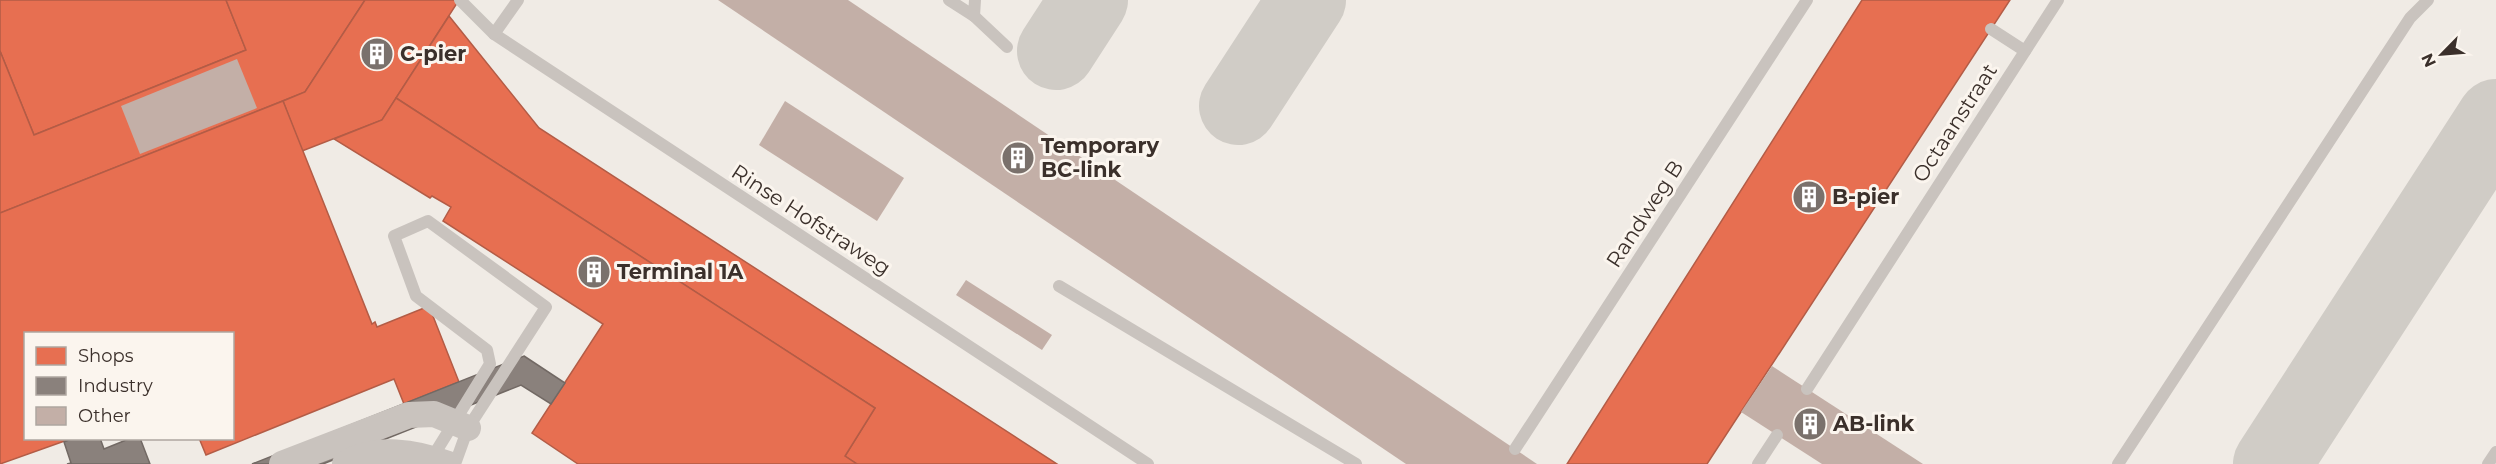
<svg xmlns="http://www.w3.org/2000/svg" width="2496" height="464" viewBox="0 0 2496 464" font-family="Montserrat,sans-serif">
  <rect width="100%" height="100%" fill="#f0ebe5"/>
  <g fill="#e76f51" stroke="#b35c46" stroke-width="1.5">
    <polygon points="0,0 226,0 246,50 34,135 0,51"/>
    <polygon points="226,0 365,0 305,92 0,213 0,51 34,135 246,50"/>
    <polygon points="365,0 459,0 382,120 302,151 283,101 305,92"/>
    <polygon points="1862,0 2010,0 1707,464 1567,464"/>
    <polygon points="449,16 539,128 1057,464 857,464 845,456 875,408 396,98"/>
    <polygon points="396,98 875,408 845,456 857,464 578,464 532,433 603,324 443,221 451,207 432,196 430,198 334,139 382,120"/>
    <polygon points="283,101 372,324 375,322 377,327 429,306 459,382 404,404 394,379 206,455 199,438 232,438 232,334 26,334 26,438 73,438 0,464 0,213"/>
  </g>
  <g fill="#8a817c" stroke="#726964" stroke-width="1.5">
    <polygon points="524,356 565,383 551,404 521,385 323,464 252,464"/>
    <polygon points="73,438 100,438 104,449 131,438 140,438 150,464 67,464 71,463 64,442"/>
  </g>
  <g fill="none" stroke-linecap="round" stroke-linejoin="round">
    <g stroke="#d0ccc6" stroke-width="78">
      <polyline points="1056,51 1089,0"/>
      <polyline points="1238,106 1307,0"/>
      <polyline points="2272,464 2496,118"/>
    </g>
  </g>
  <g fill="#c3afa7">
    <polygon points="718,0 848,0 1537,464 1406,464"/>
    <polygon points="237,59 257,108 140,154 121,106"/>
    <polygon points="785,101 904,178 877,221 759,145"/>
    <polygon points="966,280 1052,335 1042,350 956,295"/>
    <polygon points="1772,366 1923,464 1822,464 1741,412"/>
  </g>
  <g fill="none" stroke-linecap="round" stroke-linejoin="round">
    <g stroke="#c9c3be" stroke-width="12">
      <polyline points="460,0 494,34 1148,464"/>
      <polyline points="949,0 974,16 975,0"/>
      <polyline points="974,16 1007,47"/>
      <polyline points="1991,29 2025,51"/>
      <polyline points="494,34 518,0"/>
      <polyline points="1059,286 1356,464"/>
      <polyline points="1807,389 2058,0"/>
      <polyline points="1515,449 1807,0"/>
      <polyline points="432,458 490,364 487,350 416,296 394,236 428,221 546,307 468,428 455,464"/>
      <polyline points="1758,464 1777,435"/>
      <polyline points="2118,464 2410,18 2428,0"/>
      <polyline points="2488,464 2496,452"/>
    </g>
    <g stroke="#c9c3be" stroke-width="26">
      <polyline points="282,464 409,415 434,414 468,428"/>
      <path d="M345,464C376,445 416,452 448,464"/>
    </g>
  </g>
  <defs>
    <symbol id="building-disc" viewBox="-11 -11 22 22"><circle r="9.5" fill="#7a716c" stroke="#fbf5ee"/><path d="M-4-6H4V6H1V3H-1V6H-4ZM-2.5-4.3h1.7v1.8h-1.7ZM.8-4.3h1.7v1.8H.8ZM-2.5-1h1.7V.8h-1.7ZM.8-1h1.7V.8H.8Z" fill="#fff"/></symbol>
  </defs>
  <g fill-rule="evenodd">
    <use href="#building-disc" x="358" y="35" width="38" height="38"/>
    <use href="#building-disc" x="999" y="139" width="38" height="38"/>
    <use href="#building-disc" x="1790" y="178" width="38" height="38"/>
    <use href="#building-disc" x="575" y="253" width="38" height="38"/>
    <use href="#building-disc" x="1791" y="405" width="38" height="38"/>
  </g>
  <g text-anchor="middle" stroke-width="6" stroke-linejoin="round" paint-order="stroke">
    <g font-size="21" font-weight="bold" fill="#3b302b" stroke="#fbf5ee" text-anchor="start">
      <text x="400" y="61">C-pier</text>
      <text x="1041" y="153">Temporary<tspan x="1041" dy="24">BC-link</tspan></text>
      <text x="1832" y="204">B-pier</text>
      <text x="617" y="279">Terminal 1A</text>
      <text x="1833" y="431">AB-link</text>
    </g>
    <g font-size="21" fill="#3b302b" stroke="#fbf5ee">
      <text transform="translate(1955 123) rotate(-57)" y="7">Octaanstraat</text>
      <text transform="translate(1645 214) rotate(-57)" y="7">Randweg B</text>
      <text transform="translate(811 220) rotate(33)" y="7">Rinse Hofstraweg</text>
    </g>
  </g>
  <rect x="24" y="332" width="210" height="108" fill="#fbf5ee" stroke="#aea6a0" stroke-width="1.5"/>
  <rect x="36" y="347" width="30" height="18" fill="#e76f51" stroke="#aea6a0" stroke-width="1.5"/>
  <text x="78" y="362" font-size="18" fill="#3b302b">Shops</text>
  <rect x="36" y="377" width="30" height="18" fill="#8a817c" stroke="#aea6a0" stroke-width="1.5"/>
  <text x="78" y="392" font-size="18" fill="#3b302b">Industry</text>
  <rect x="36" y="407" width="30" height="18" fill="#c3afa7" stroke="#aea6a0" stroke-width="1.5"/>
  <text x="78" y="422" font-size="18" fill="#3b302b">Other</text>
  <g transform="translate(2442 54) rotate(245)" stroke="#fbf5ee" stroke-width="4.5" paint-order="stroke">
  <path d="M0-4.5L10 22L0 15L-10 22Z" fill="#3b302b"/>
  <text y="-9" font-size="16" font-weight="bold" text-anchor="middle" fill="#3b302b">N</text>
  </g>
</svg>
